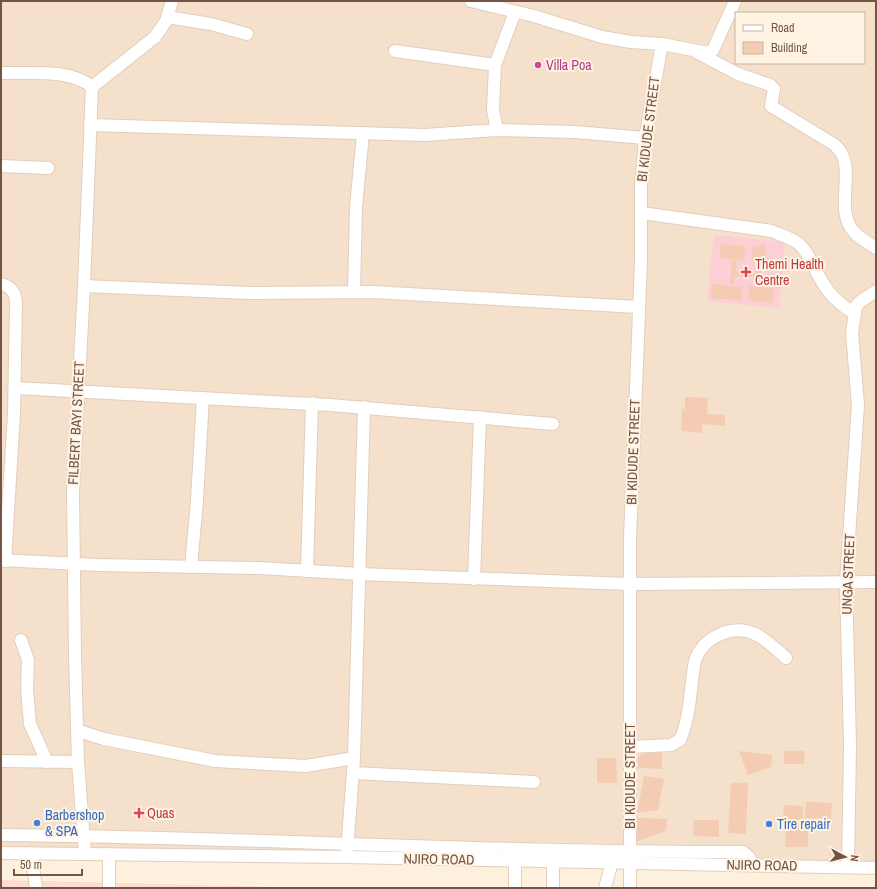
<svg xmlns="http://www.w3.org/2000/svg" width="877" height="889" viewBox="0 0 877 889" font-family="'Archivo Narrow',sans-serif">
  <rect width="100%" height="100%" fill="#fdf0dd"/>
  <path fill="#f5e1cb" fill-rule="evenodd" d="M1,1H876V871L1,859ZM736,13H864V63H736Z"/>
  <polygon fill="#ffdccf" points="1,880 316,888 1,888"/>
  <polygon fill="#fccfd5" points="714,235 785,242 779,308 707,301"/>
  <g fill="#f4ccb3">
    <polygon points="721,244 745,246 744,260 720,258"/>
    <polygon points="759,245 766,245 764,264 751,262 753,246 759,247"/>
    <polygon points="732,260 737,261 736,272 756,274 757,263 761,264 761,287 774,288 772,303 748,300 749,286 758,287 759,278 735,276 734,285 730,284"/>
    <polygon points="712,284 742,287 741,301 711,298"/>
    <polygon points="685,397 708,398 707,414 725,415 725,426 702,424 702,433 681,431 682,409 685,409"/>
    <polygon points="662,749 662,769 638,768 638,756"/>
    <polygon points="739,751 772,755 771,767 748,775"/>
    <polygon points="784,751 805,751 804,764 784,764"/>
    <polygon points="597,758 616,758 617,783 597,783"/>
    <polygon points="644,776 664,779 658,810 637,813"/>
    <polygon points="731,783 748,783 746,834 728,833"/>
    <polygon points="806,802 832,803 831,819 805,818"/>
    <polygon points="784,805 803,806 803,820 783,819"/>
    <polygon points="636,818 667,819 666,831 635,842"/>
    <polygon points="694,820 719,820 719,837 693,836"/>
    <polygon points="786,822 808,823 808,847 785,847"/>
  </g>
  <g fill="none" stroke-linecap="round" stroke-linejoin="round">
    <defs>
      <g id="minor">
        <polyline points="471,1 534,16 602,37 631,42 662,44 708,53 713,50 735,1"/>
        <polyline points="167,17 211,24 247,34"/>
        <polyline points="395,51 495,65"/>
        <path d="M698,53L738,74L770,85L774,89L771,106L835,145C837,148 841,151 842,154C853,177 835,211 854,232C860,239 869,243 876,248"/>
        <path d="M1,73C29,74 70,68 92,87L84,286L73,493L75,655L78,762L85,854"/>
        <polyline points="92,87 155,37 166,21 172,1"/>
        <polyline points="90,125 424,135 497,130 575,132 645,138"/>
        <polyline points="497,130 493,110 495,65 515,12"/>
        <polyline points="1,166 48,168"/>
        <path d="M641,213L772,231C780,235 792,238 799,244C806,250 809,257 813,265C824,287 832,300 854,313"/>
        <path d="M1,284C12,287 15,292 16,303L14,414L5,561"/>
        <polyline points="84,286 249,293 373,292 638,307"/>
        <polyline points="354,292 356,207 363,133"/>
        <polyline points="15,388 330,405 553,424"/>
        <polyline points="1,560 98,565 260,568 360,574 630,584 876,582"/>
        <polyline points="191,567 197,500 203,398"/>
        <polyline points="307,571 312,403"/>
        <polyline points="474,579 480,417"/>
        <polyline points="21,640 28,660 27,689 30,724 47,762"/>
        <polyline points="79,731 104,739 215,761 306,766 354,758"/>
        <path d="M630,747L671,745L680,740C689,720 690,696 693,674C694,668 694,659 698,654C703,644 713,637 723,633C751,623 767,641 786,658"/>
        <polyline points="1,761 78,762"/>
        <polyline points="353,773 534,782"/>
        <path d="M1,835C248,837 495,853 743,852L749,857L753,865"/>
        <polyline points="347,852 354,758 364,407"/>
        <polyline points="1,853 347,857 876,868"/>
        <polyline points="31,853 36,888"/>
        <polyline points="109,854 109,888"/>
        <polyline points="553,861 553,888"/>
        <polyline points="848,867 850,746 846,581 858,405 852,333 856,306 861,301 876,291"/>
        <polyline points="515,888 515,861"/>
        <polyline points="605,888 612,862"/>
        <polyline points="630,888 630,538 641,261 641,185 645,138 662,44"/>
      </g>
    </defs>
    <use href="#minor" stroke="#e3cdbc" stroke-width="14"/>
    <use href="#minor" stroke="#fff" stroke-width="12"/>
  </g>
  <circle fill="#d1479c" stroke="#fff4e4" stroke-width="1.5" cx="538" cy="65" r="4"/>
  <g fill="#e0444e" stroke="#fff4e4" stroke-width="1.5">
    <path d="M744 266h4v4h4v4h-4v4h-4v-4h-4v-4h4z"/>
    <path d="M137 807h4v4h4v4h-4v4h-4v-4h-4v-4h4z"/>
  </g>
  <g fill="#3f7fe0" stroke="#fff4e4" stroke-width="1.5">
    <circle cx="37" cy="823" r="4"/>
    <circle cx="769" cy="824" r="4"/>
  </g>
  <g text-anchor="middle" stroke-width="4" stroke-linejoin="round" paint-order="stroke">
    <g font-size="14" fill="#b23c85" stroke="#fff4e4" text-anchor="start">
      <text x="546" y="70">Villa Poa</text>
    </g>
    <g font-size="14" fill="#735445" stroke="#fff4e4">
      <text transform="translate(648 129) rotate(-83)" y="5">BI KIDUDE STREET</text>
      <text transform="translate(76 423) rotate(-87)" y="5">FILBERT BAYI STREET</text>
      <text transform="translate(633 452) rotate(-88)" y="5">BI KIDUDE STREET</text>
      <text transform="translate(848 574) rotate(-88)" y="5">UNGA STREET</text>
      <text transform="translate(630 776) rotate(-90)" y="5">BI KIDUDE STREET</text>
      <text transform="translate(439 859) rotate(1)" y="5">NJIRO ROAD</text>
      <text transform="translate(762 865) rotate(1)" y="5">NJIRO ROAD</text>
    </g>
    <g font-size="14" fill="#be3a42" stroke="#fff4e4" text-anchor="start">
      <text x="755" y="269">Themi Health<tspan x="755" dy="16">Centre</tspan></text>
      <text x="147" y="818">Quas</text>
    </g>
    <g font-size="14" fill="#366cbe" stroke="#fff4e4" text-anchor="start">
      <text x="45" y="820">Barbershop<tspan x="45" dy="16">&amp; SPA</tspan></text>
      <text x="777" y="829">Tire repair</text>
    </g>
  </g>
  <rect width="877" height="889" fill="none" stroke="#735445" stroke-width="4"/>
  <rect x="735" y="12" width="130" height="52" fill="#fff4e4" stroke="#c7b4a4"/>
  <rect x="743" y="25" width="20" height="6" fill="#ffffff" stroke="#c7b4a4"/>
  <text x="771" y="32" font-size="12" fill="#735445">Road</text>
  <rect x="743" y="42" width="20" height="12" fill="#f4ccb3" stroke="#c7b4a4"/>
  <text x="771" y="52" font-size="12" fill="#735445">Building</text>
  <g transform="translate(845 857) rotate(97)" stroke="#fff4e4" stroke-width="3" paint-order="stroke">
  <path d="M0-3L7 15L0 10L-7 15Z" fill="#735445"/>
  <text y="-6" font-size="11" font-weight="bold" text-anchor="middle" fill="#735445">N</text>
  </g>
  <path d="M14 869v6h68v-6" fill="none" stroke="#735445" stroke-width="2"/>
  <text x="20" y="869" font-size="12" fill="#735445" stroke="#fff4e4" stroke-width="3" paint-order="stroke">50 m</text>
</svg>
